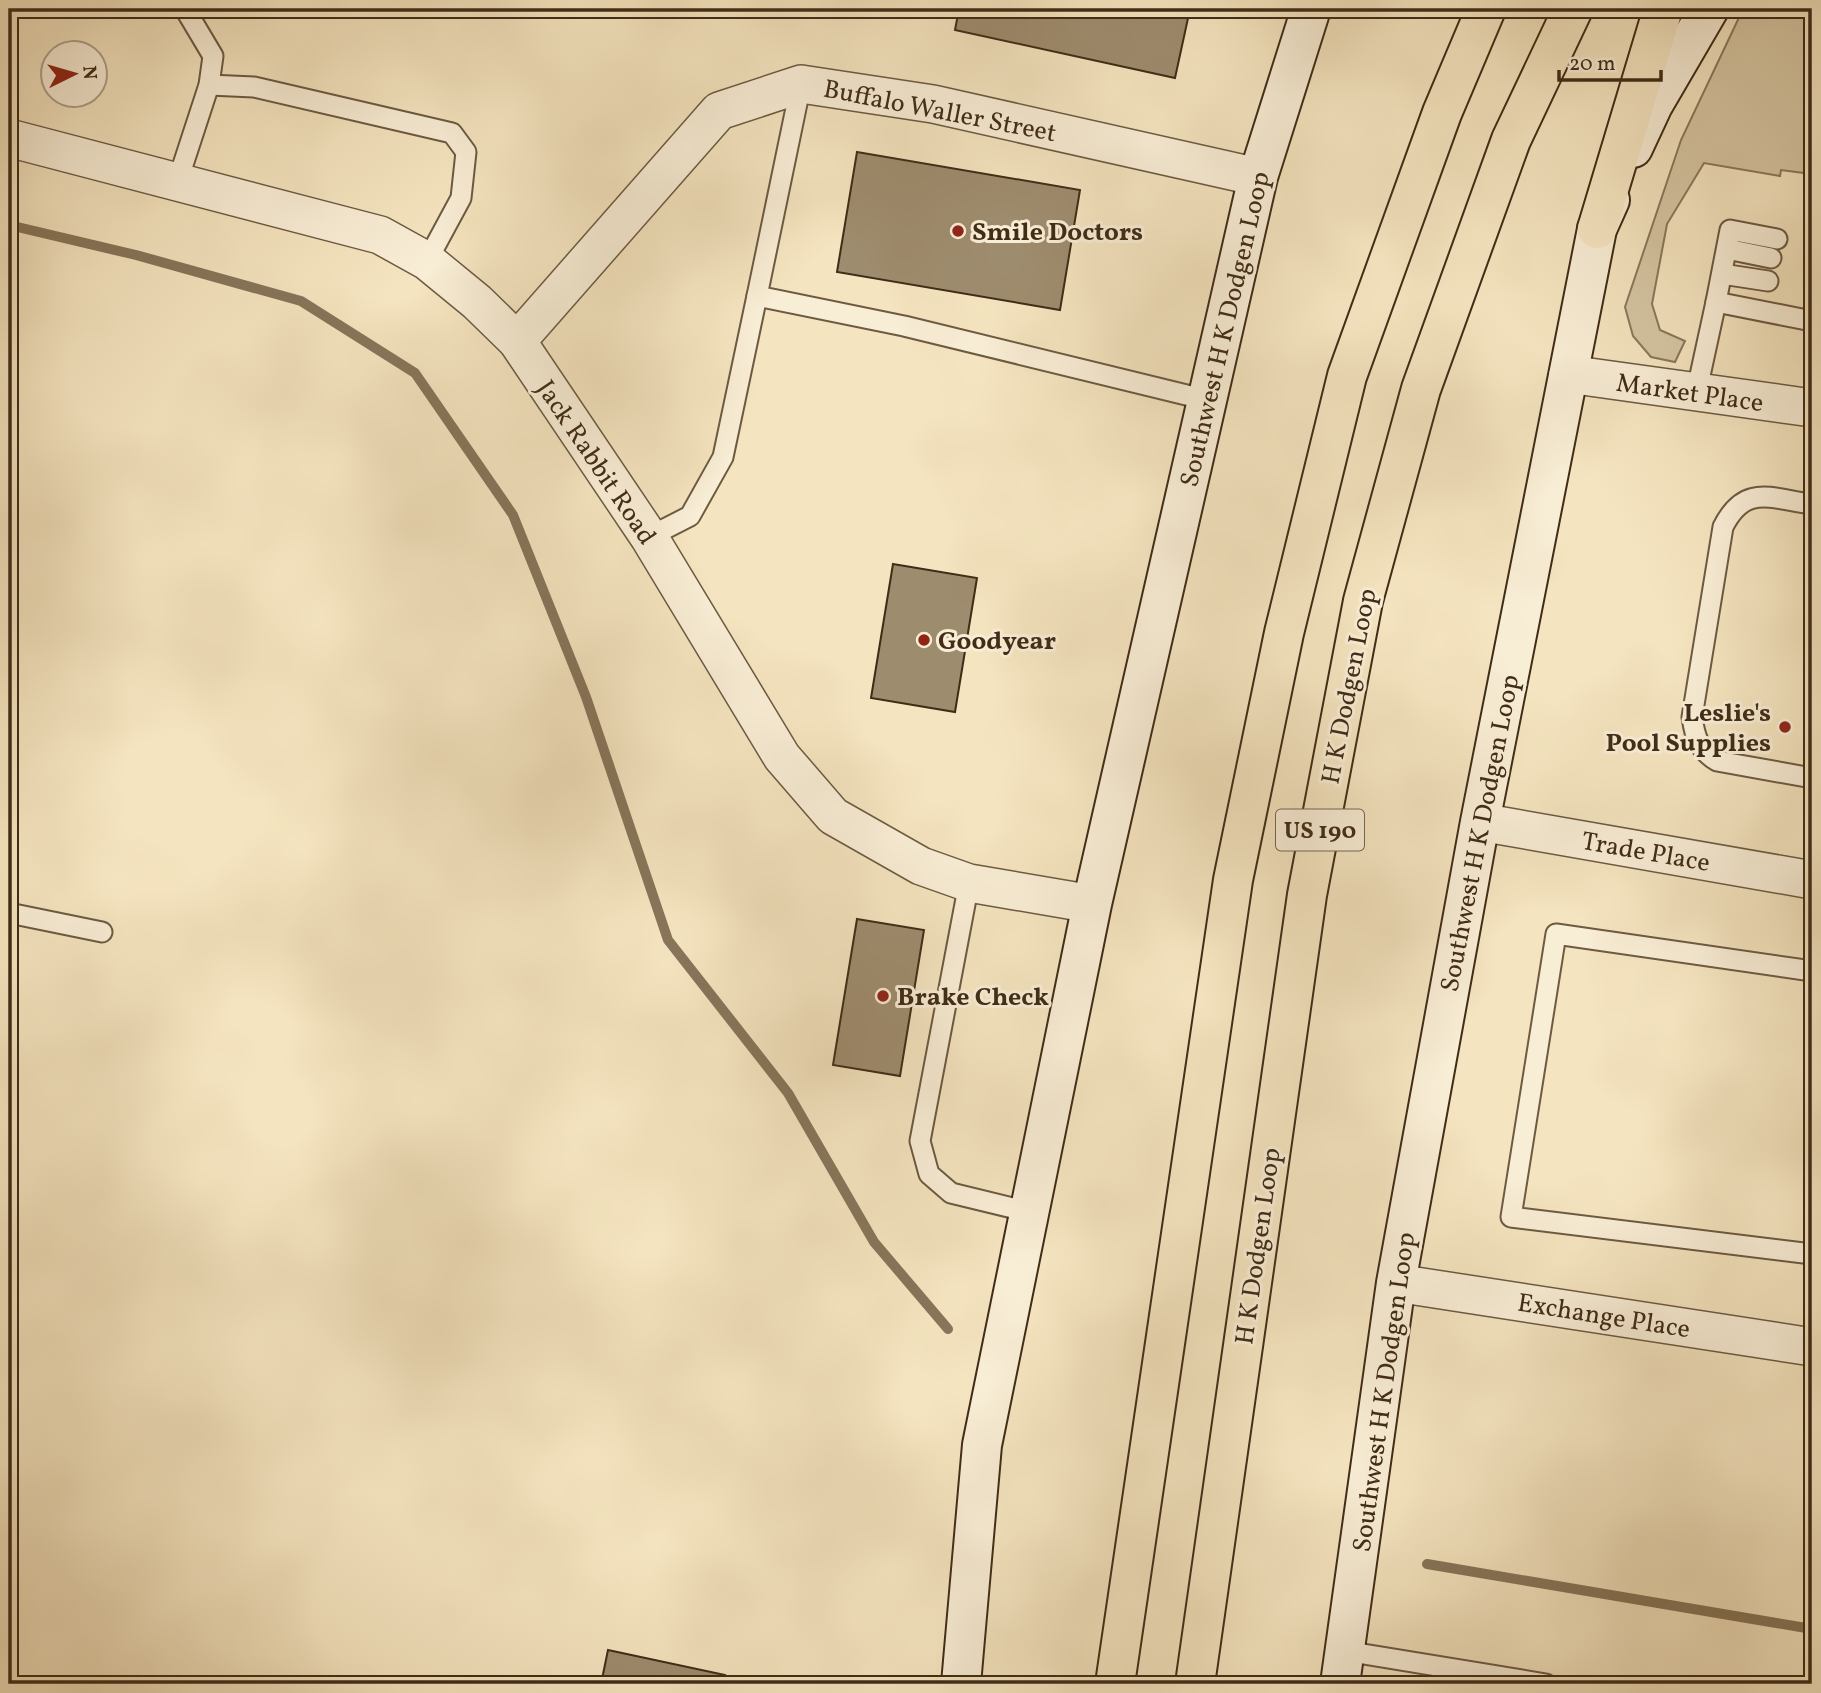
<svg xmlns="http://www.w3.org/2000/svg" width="1821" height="1693" viewBox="0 0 1821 1693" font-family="Vollkorn,serif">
  <rect width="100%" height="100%" fill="#f4e4bf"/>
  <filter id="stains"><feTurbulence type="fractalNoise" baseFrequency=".00286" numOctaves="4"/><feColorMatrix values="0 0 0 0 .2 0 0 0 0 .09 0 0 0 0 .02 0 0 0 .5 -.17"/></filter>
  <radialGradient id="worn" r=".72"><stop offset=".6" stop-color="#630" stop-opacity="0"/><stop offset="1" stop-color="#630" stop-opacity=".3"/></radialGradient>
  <polygon fill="#d5c5a2" stroke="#8a785c" stroke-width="2" points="1743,9 1812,9 1812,174 1781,170 1780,176 1704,163 1667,224 1652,304 1660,330 1685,341 1675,362 1651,357 1633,336 1625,307 1681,140"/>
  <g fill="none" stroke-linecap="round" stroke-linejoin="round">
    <g stroke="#87755a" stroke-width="10">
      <polyline points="9,225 136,255 301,301 415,373 513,515 586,697 668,940 788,1093 874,1242 948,1329"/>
      <polyline points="1427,1564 1812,1629"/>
    </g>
  </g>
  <g fill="#9e8c6e" stroke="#402c17" stroke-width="2">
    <polygon points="959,9 1190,9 1175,78 955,30"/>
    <polygon points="857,152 1080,190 1060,310 837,272"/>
    <polygon points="893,564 977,578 955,712 871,698"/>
    <polygon points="857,919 924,930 900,1076 833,1065"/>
    <polygon points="608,1650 725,1675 723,1684 601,1684"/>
  </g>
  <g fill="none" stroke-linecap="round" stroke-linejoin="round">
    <defs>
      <g id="lane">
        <polyline points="801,84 757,296 904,326 1207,400"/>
        <polyline points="209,85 254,87 452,133 466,152 461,198 427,261"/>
        <polyline points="178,180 209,85 213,56 185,9"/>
        <polyline points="1777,239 1730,230 1716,302 1812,321"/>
        <polyline points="1727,249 1771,258"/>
        <polyline points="1722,274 1768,281"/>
        <polyline points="1696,394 1716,302"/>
        <path d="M1812,504C1771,499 1745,483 1723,527L1692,717C1695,738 1699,750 1717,761L1812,778"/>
        <polyline points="649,537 690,516 723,457 757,296"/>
        <polyline points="969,883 920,1141 929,1174 951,1193 1029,1212"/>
        <polyline points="9,913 102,932"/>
        <polyline points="1812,971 1556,934 1511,1217 1812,1254"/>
        <polyline points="1345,1651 1546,1684"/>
      </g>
      <g id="street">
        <polyline points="9,138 380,235 427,261 477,302 517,341 649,537 782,757 833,816 921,866 969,883 1092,904"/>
        <polyline points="517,341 719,111 801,84 933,104 1258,177"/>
        <polyline points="1568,374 1812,408"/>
        <polyline points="1480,822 1812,880"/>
        <polyline points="1396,1283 1812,1347"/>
      </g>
      <g id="secondary">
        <polyline points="1633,148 1653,105 1709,9"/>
        <polyline points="961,1684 982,1445 1092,904 1258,177 1311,9"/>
        <polyline points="1340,1684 1396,1283 1480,822 1597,229 1610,200"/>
      </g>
      <g id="highway">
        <polyline points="1597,229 1663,9"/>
        <polyline points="1115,1684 1233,880 1284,633 1347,376 1442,113 1486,9"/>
        <polyline points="1195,1684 1307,895 1363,601 1421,389 1511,140 1573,9"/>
      </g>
    </defs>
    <use href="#lane" stroke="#6d5a41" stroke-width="23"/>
    <use href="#street" stroke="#6d5a41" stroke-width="40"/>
    <use href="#secondary" stroke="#402c17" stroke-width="42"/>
    <use href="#highway" stroke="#402c17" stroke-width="42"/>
    <use href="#lane" stroke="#f8edd5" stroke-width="19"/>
    <use href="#street" stroke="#f8edd5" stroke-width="37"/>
    <use href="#secondary" stroke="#f8edd5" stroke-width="38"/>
    <use href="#highway" stroke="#f4e4bf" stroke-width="38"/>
  </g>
  <g fill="#8f2418" stroke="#f8edd5" stroke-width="2.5">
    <circle cx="958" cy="231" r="7"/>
    <circle cx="924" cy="640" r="7"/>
    <circle cx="1785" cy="727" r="7"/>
    <circle cx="883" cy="996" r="7"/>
  </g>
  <g text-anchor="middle" stroke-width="6" stroke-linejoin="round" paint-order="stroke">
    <rect fill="#f8edd5" stroke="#776650" stroke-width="2" x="1276" y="809.5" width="88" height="41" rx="5"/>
    <g font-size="24" font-weight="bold" fill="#402c17">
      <text x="1320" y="838">US 190</text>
    </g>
    <g font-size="26" fill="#402c17" stroke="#f8edd5">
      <text transform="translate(940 110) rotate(11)" y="9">Buffalo Waller Street</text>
      <text transform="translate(1224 329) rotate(-77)" y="9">Southwest H K Dodgen Loop</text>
      <text transform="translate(1690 392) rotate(8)" y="9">Market Place</text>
      <text transform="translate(597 462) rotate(56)" y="9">Jack Rabbit Road</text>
      <text transform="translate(1348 686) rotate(-79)" y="9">H K Dodgen Loop</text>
      <text transform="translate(1479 833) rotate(-79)" y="9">Southwest H K Dodgen Loop</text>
      <text transform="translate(1646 851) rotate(10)" y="9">Trade Place</text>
      <text transform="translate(1257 1246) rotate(-82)" y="9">H K Dodgen Loop</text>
      <text transform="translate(1604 1315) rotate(9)" y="9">Exchange Place</text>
      <text transform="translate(1383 1392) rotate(-82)" y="9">Southwest H K Dodgen Loop</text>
    </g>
    <g font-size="26" font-weight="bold" fill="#402c17" stroke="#f8edd5" text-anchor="start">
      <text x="972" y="240">Smile Doctors</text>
      <text x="938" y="649">Goodyear</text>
      <text x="1771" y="721" text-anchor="end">Leslie's<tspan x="1771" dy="30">Pool Supplies</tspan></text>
      <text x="897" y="1005">Brake Check</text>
    </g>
  </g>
  <rect width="1821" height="1693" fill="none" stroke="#f4e4bf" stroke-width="35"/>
  <rect x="10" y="10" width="1800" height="1672" fill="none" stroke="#402c17" stroke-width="3.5"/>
  <rect x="18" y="18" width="1786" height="1658" fill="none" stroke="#402c17" stroke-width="2"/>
  <g transform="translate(74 74) rotate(85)"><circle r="33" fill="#f8edd5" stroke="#aea089" stroke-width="2"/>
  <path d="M0-5L12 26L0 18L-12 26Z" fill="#8f2418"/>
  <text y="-10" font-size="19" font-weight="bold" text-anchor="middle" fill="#402c17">N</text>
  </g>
  <path d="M1559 70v10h102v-10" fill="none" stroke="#402c17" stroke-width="3.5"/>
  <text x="1569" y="70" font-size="21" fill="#402c17" stroke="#f8edd5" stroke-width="5" paint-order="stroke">20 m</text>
  <rect width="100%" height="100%" filter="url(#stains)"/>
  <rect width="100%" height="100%" fill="url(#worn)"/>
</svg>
